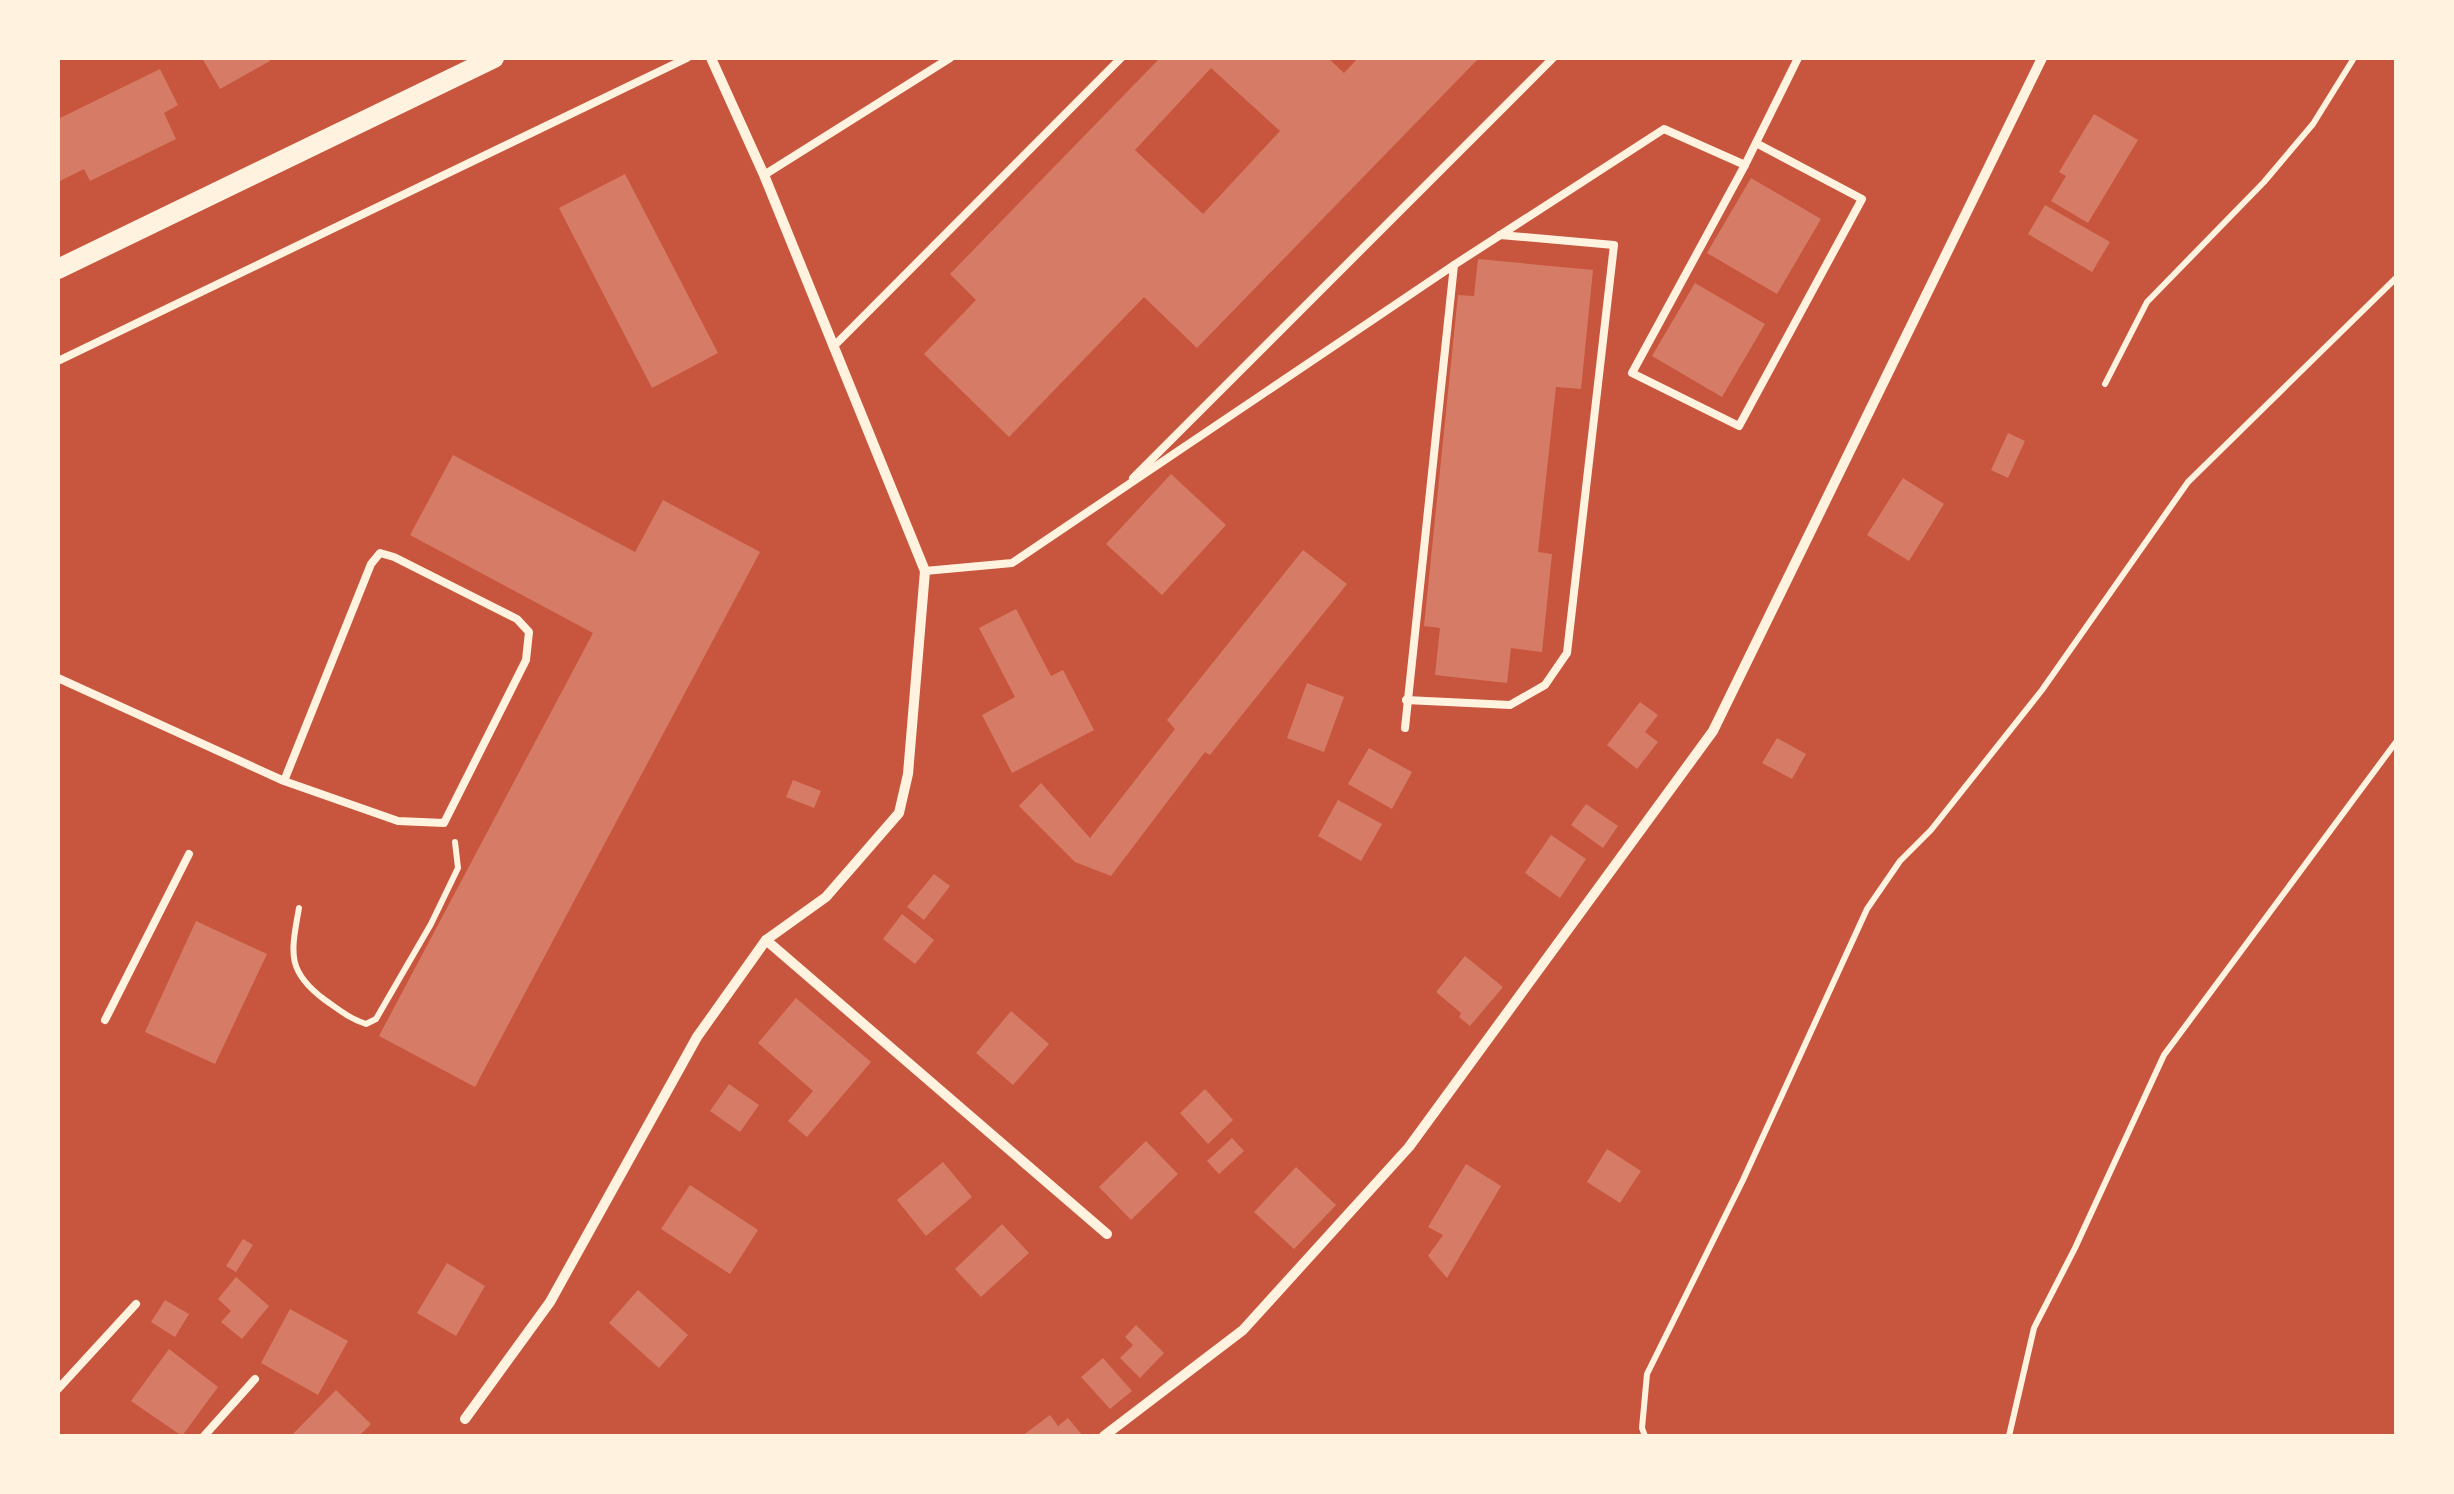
<svg xmlns="http://www.w3.org/2000/svg" width="2454" height="1494" viewBox="0 0 2454 1494" font-family="Cabin,sans-serif">
  <rect width="100%" height="100%" fill="#c8553d"/>
  <g fill="#d67c66" fill-rule="evenodd">
    <polygon points="202,58 268,58 270,61 220,89"/>
    <path d="M1160,58H1328L1344,73L1358,58H1479L1197,348L1144,297L1009,437L924,354L976,300L950,274ZM1211,68L1280,131L1203,214L1135,150Z"/>
    <polygon points="160,69 178,105 164,113 176,139 90,181 84,169 58,182 58,119"/>
    <polygon points="2094,114 2138,140 2088,223 2051,201 2066,176 2059,172"/>
    <polygon points="625,174 718,353 652,388 559,208"/>
    <polygon points="1751,178 1821,219 1777,294 1707,253"/>
    <polygon points="2045,205 2110,242 2092,272 2028,234"/>
    <polygon points="1478,259 1593,270 1581,389 1556,387 1538,552 1552,554 1542,652 1511,648 1507,683 1435,675 1440,628 1424,626 1458,295 1474,296"/>
    <polygon points="1695,283 1765,324 1722,397 1652,356"/>
    <polygon points="2008,433 2025,441 2008,478 1991,470"/>
    <polygon points="453,455 635,552 663,500 760,552 475,1087 379,1036 593,633 410,535"/>
    <polygon points="1171,474 1226,525 1162,595 1106,544"/>
    <polygon points="1903,478 1944,504 1909,561 1867,535"/>
    <polygon points="1303,550 1347,584 1210,755 1205,752 1111,876 1075,862 1019,806 1041,783 1090,838 1175,729 1167,720"/>
    <polygon points="1016,609 1051,676 1063,670 1094,730 1012,773 982,715 1015,697 979,628"/>
    <polygon points="1307,683 1344,697 1324,752 1287,738"/>
    <polygon points="1640,702 1658,715 1645,732 1658,742 1637,769 1607,745"/>
    <polygon points="1777,738 1806,754 1792,779 1762,763"/>
    <polygon points="1369,748 1412,772 1392,809 1348,784"/>
    <polygon points="793,780 821,791 814,808 786,797"/>
    <polygon points="1338,800 1382,824 1361,861 1318,836"/>
    <polygon points="1586,804 1618,826 1603,848 1571,825"/>
    <polygon points="1551,835 1586,859 1560,898 1525,873"/>
    <polygon points="934,874 950,886 924,920 907,907"/>
    <polygon points="902,914 934,940 915,964 883,939"/>
    <polygon points="196,921 267,954 215,1064 145,1032"/>
    <polygon points="1465,956 1503,987 1470,1026 1459,1017 1461,1013 1436,992"/>
    <polygon points="796,998 871,1062 807,1137 788,1121 813,1091 758,1043"/>
    <polygon points="1011,1011 1049,1044 1013,1085 976,1053"/>
    <polygon points="729,1084 759,1105 740,1132 710,1111"/>
    <polygon points="1205,1089 1233,1120 1208,1144 1180,1113"/>
    <polygon points="1232,1138 1244,1151 1219,1174 1207,1161"/>
    <polygon points="1146,1141 1178,1174 1131,1220 1099,1187"/>
    <polygon points="1607,1149 1641,1171 1620,1203 1587,1182"/>
    <polygon points="943,1162 972,1197 926,1236 897,1200"/>
    <polygon points="1466,1164 1501,1186 1447,1278 1428,1256 1443,1235 1428,1227"/>
    <polygon points="1296,1167 1336,1205 1294,1249 1254,1212"/>
    <polygon points="690,1185 758,1230 730,1274 661,1229"/>
    <polygon points="1002,1224 1029,1253 981,1297 955,1269"/>
    <polygon points="243,1239 253,1245 236,1272 226,1266"/>
    <polygon points="447,1263 485,1286 456,1336 417,1313"/>
    <polygon points="236,1277 269,1306 242,1339 221,1322 231,1311 218,1299"/>
    <polygon points="638,1290 688,1335 659,1368 609,1323"/>
    <polygon points="165,1300 189,1314 175,1337 151,1322"/>
    <polygon points="290,1309 348,1341 318,1395 261,1363"/>
    <polygon points="1136,1325 1164,1353 1140,1378 1120,1358 1133,1345 1125,1337"/>
    <polygon points="169,1349 218,1387 182,1436 131,1401"/>
    <polygon points="1103,1358 1132,1391 1110,1409 1081,1377"/>
    <polygon points="336,1390 371,1424 359,1436 294,1436 292,1435"/>
    <polygon points="1050,1415 1058,1426 1068,1418 1083,1436 1022,1436"/>
  </g>
  <g fill="none" stroke-linecap="round" stroke-linejoin="round">
    <g stroke="#fff3e0" stroke-width="6">
      <polyline points="2105,384 2147,302 2264,182 2313,124 2354,58"/>
      <path d="M299,908C291,953 286,971 325,1000C338,1009 350,1019 366,1024L376,1019L431,924L458,868L455,842"/>
      <polyline points="1645,1436 1642,1428 1647,1374 1743,1180 1867,909 1900,861 1931,830 2042,690 2188,482 2396,278"/>
      <polyline points="2009,1436 2034,1328 2075,1248 2164,1055 2396,742"/>
    </g>
    <g stroke="#fff3e0" stroke-width="8">
      <polyline points="1745,165 1798,58"/>
      <polyline points="764,175 950,58"/>
      <polyline points="833,347 1121,58"/>
      <polyline points="58,361 687,58"/>
      <polyline points="1133,478 1553,58"/>
      <polyline points="925,571 1012,563 1454,265"/>
      <polyline points="58,678 284,781 398,821 444,823 526,660 529,632 517,619 394,557 380,553 371,564 284,781"/>
      <polyline points="1406,700 1510,705 1545,685 1567,653 1614,245 1500,235"/>
      <polyline points="1405,728 1454,265 1664,129 1745,165 1632,373 1739,426 1862,199 1756,143"/>
      <polyline points="105,1020 189,854"/>
      <polyline points="58,1389 136,1304"/>
      <polyline points="204,1436 255,1379"/>
    </g>
    <g stroke="#fff3e0" stroke-width="10">
      <polyline points="766,940 1107,1234"/>
      <polyline points="465,1419 550,1302 697,1037 766,940 826,897 899,813 908,774 925,571 764,175 711,58"/>
      <polyline points="1104,1436 1243,1330 1409,1147 1713,731 2042,58"/>
    </g>
    <polyline stroke="#fff3e0" stroke-width="20" points="58,269 494,58"/>
  </g>
  <rect width="2454" height="1494" fill="none" stroke="#fff3e0" stroke-width="120"/>
</svg>
